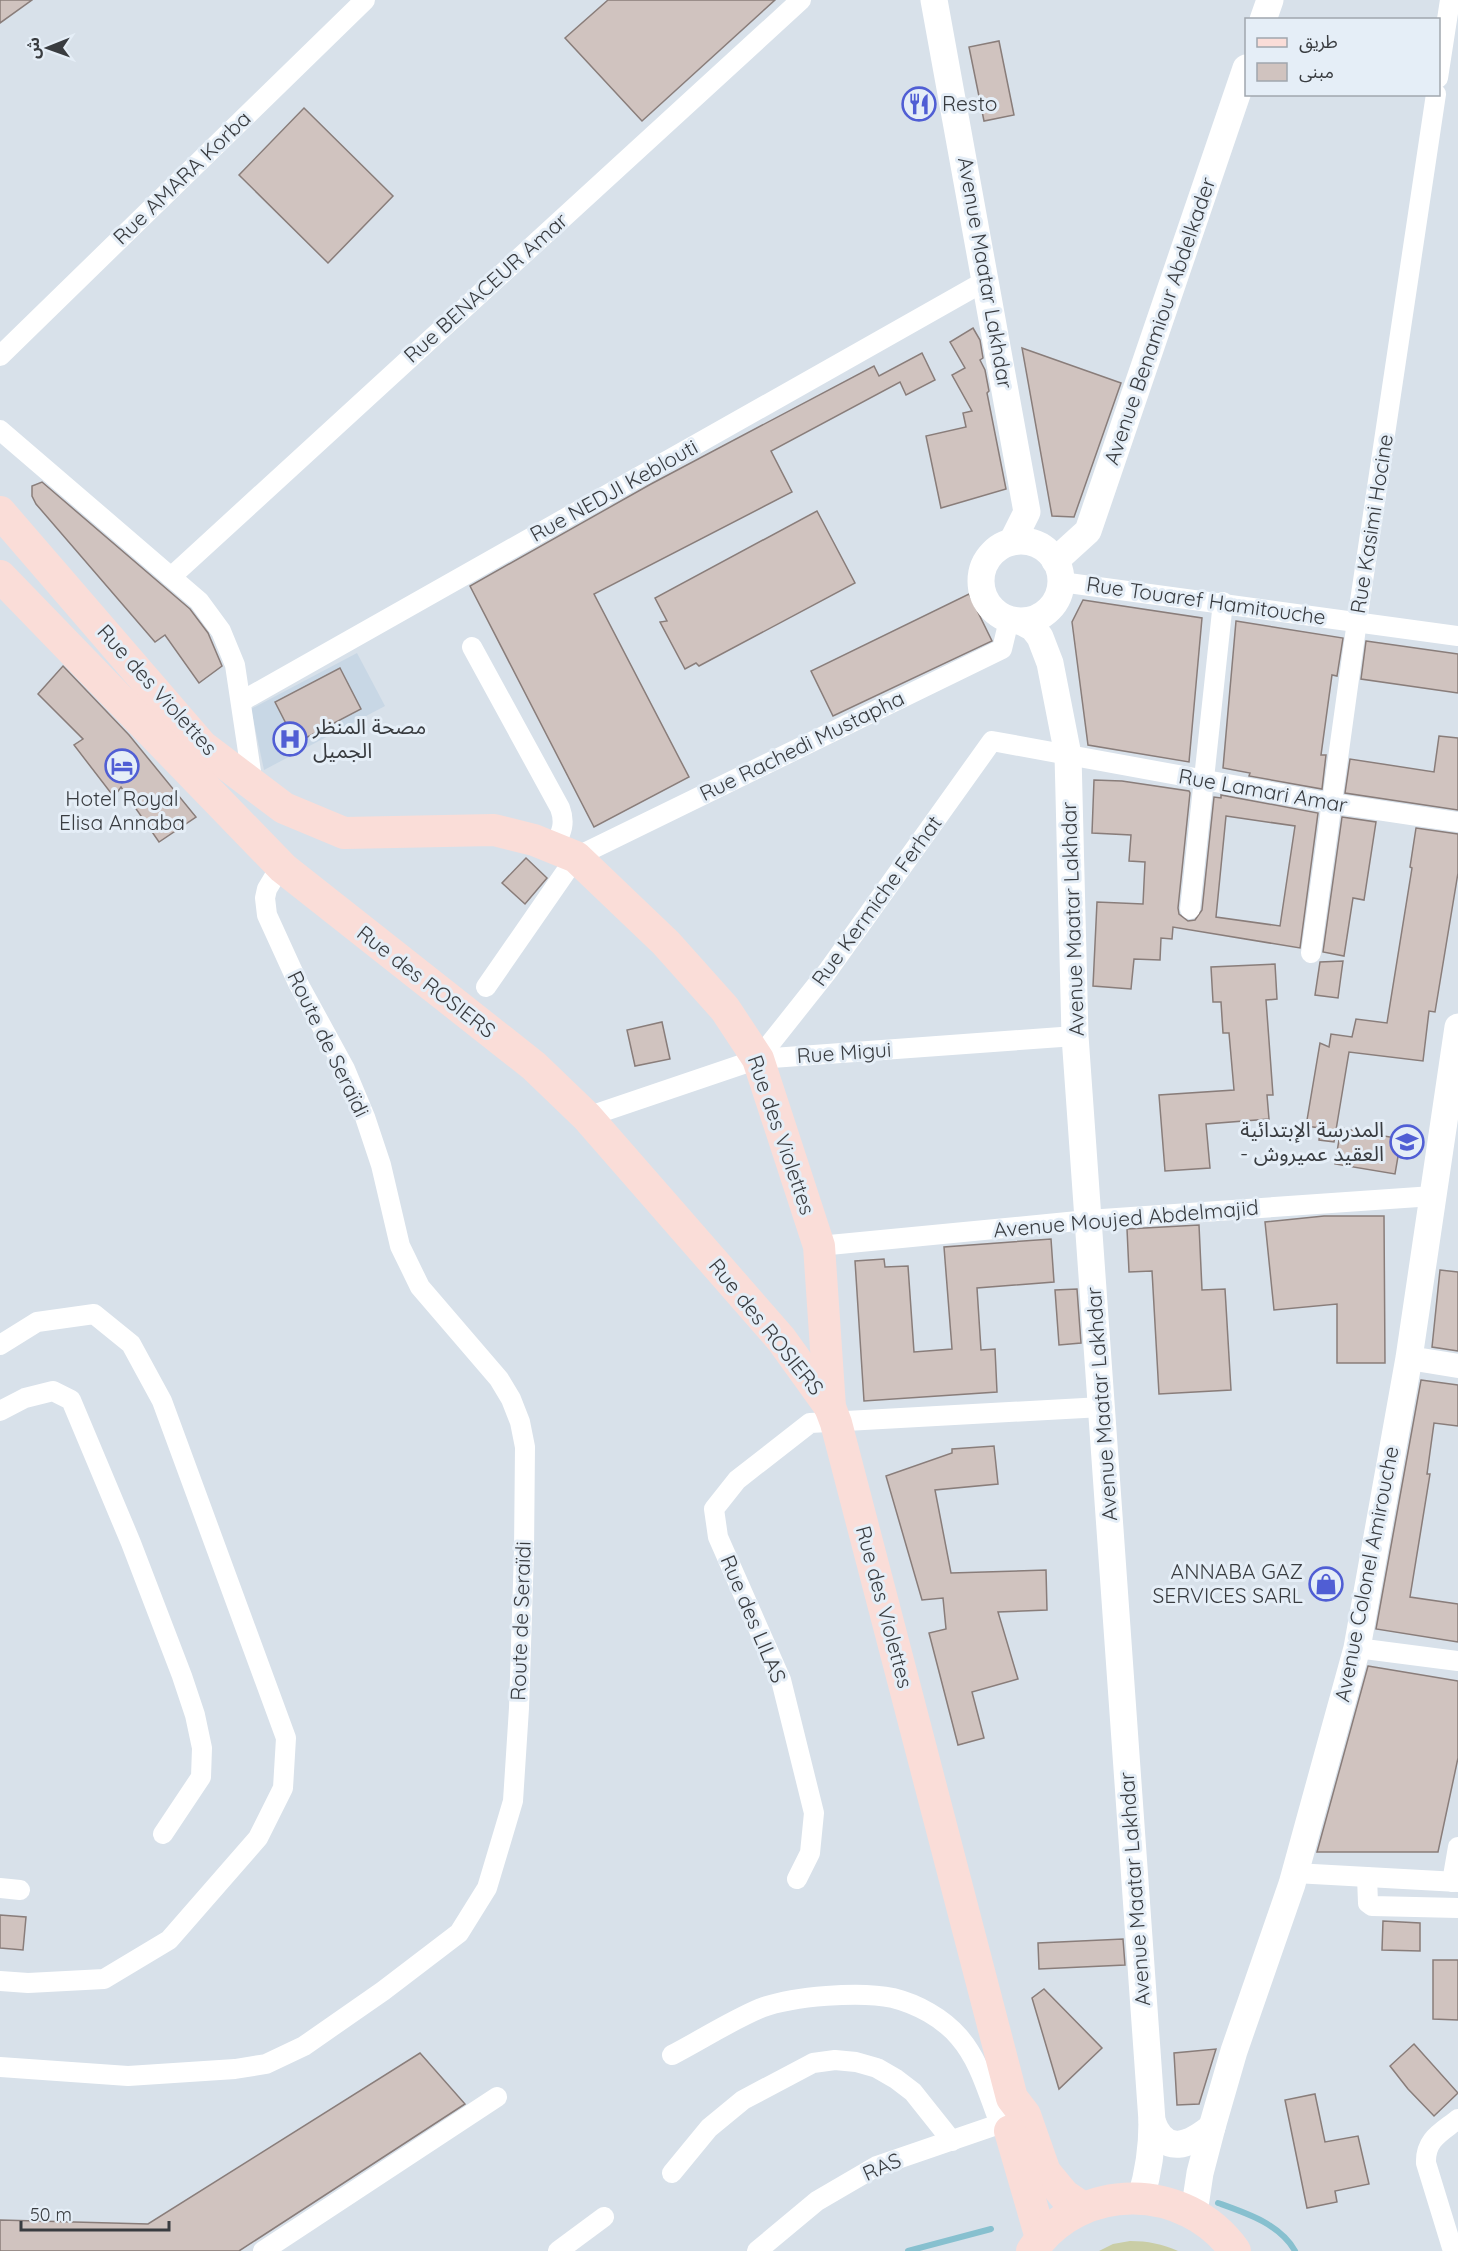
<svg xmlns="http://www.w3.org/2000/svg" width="1458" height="2251" viewBox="0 0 1458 2251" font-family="Quicksand,'Noto Sans Arabic',sans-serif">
  <rect width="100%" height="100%" fill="#d8e1ea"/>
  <polygon fill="#c8d7e5" points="357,653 385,706 264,770 251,709"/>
  <path fill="#c9cda5" d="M1130,2241C1148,2241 1162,2244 1178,2251H1099L1113,2244Z"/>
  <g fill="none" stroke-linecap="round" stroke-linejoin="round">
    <g stroke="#87c0cf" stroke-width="6">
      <path d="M1218,2203C1246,2213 1280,2224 1295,2251"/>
      <polyline points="908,2251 991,2229"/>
    </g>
  </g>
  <g fill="#d0c3bf" stroke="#897d7a" stroke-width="1.5" fill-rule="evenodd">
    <polygon points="0,0 32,0 0,23"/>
    <polygon points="608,0 775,0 642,121 565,38"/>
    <polygon points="999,41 1014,115 984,121 969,47"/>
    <polygon points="304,108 393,196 328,263 239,175"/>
    <polygon points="973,328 980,340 983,358 980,360 985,370 989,391 987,393 1006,489 941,508 926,436 966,427 963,413 972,411 952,375 965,368 950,342"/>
    <polygon points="1022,348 1121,383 1074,517 1052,516"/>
    <polygon points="922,353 935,380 906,395 900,382 771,451 792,492 594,594 689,777 594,827 470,586 651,484 874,366 879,376"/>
    <polygon points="42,482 190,609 208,633 222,666 199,683 165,635 155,642 36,504 32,496 32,486"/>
    <polygon points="817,511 855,583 699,666 696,663 685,669 660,622 667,621 655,598"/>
    <polygon points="969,594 992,641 833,716 811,671"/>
    <polygon points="1083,600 1202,618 1189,762 1088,745 1072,622"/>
    <polygon points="1236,621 1343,638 1337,676 1332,675 1321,755 1326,755 1322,789 1249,776 1250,773 1223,768"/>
    <polygon points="1366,641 1458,654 1458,693 1361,679"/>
    <polygon points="63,666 129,735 196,817 159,842 121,787 114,797 74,745 83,739 38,694"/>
    <polygon points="340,668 361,709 296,743 275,702"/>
    <polygon points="1439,736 1458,738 1458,810 1345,793 1350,759 1434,772"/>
    <path d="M1094,780L1122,781L1189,791L1190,793L1178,908L1179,914L1188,921L1195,920L1202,910L1214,797L1221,798V795L1318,813L1300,948L1173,927L1172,939L1161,938L1160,960L1134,959L1131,989L1093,986L1097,902L1143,904L1145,862L1129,861L1131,835L1092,833ZM1226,816L1295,826L1280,926L1216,917Z"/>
    <polygon points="1342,817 1376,822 1364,900 1353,898 1344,956 1323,952"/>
    <polygon points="1416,828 1458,834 1458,873 1435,1012 1429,1011 1423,1061 1349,1052 1334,1142 1319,1140 1320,1128 1306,1126 1320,1043 1329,1047 1331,1034 1352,1037 1356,1019 1387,1023 1412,868 1410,867"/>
    <polygon points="526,858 547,878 525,904 502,883"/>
    <polygon points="1343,961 1338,998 1315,995 1320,962"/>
    <polygon points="1275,964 1277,999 1266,1000 1273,1095 1267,1095 1269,1119 1206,1124 1210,1168 1165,1171 1159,1095 1234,1090 1229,1033 1223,1033 1221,1002 1213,1002 1211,967"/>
    <polygon points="662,1022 670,1059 635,1066 627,1030"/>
    <polygon points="1341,1128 1401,1139 1395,1174 1335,1164"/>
    <polygon points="1324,1216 1384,1216 1385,1363 1337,1363 1337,1304 1274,1310 1265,1222"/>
    <polygon points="1199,1225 1202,1290 1225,1289 1231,1390 1159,1394 1152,1271 1129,1272 1127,1229"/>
    <polygon points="1051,1239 1054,1282 977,1288 981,1350 995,1349 997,1392 864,1401 855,1261 884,1259 885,1267 908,1266 914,1352 952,1349 944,1247"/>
    <polygon points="1440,1270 1458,1272 1458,1351 1432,1347"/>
    <polygon points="1077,1289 1081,1343 1059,1345 1055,1290"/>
    <polygon points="1421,1380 1458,1385 1458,1426 1434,1423 1427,1474 1430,1474 1410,1597 1458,1604 1458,1642 1376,1629"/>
    <polygon points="994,1446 998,1484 935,1490 951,1573 1046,1570 1047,1610 998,1612 1018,1679 972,1692 984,1738 958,1745 929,1633 946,1629 943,1598 922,1600 886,1476 952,1453 952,1449"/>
    <polygon points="1368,1666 1458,1681 1458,1758 1438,1852 1317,1852"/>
    <polygon points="0,1915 26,1917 23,1950 0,1948"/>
    <polygon points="1383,1921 1420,1923 1420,1951 1382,1950"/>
    <polygon points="1123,1939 1125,1965 1039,1969 1038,1943"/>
    <polygon points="1433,1960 1458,1960 1458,2020 1433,2019"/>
    <polygon points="1044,1989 1102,2048 1059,2089 1032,1998"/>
    <polygon points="1414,2044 1458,2093 1434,2116 1408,2089 1390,2066"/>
    <polygon points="1216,2049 1199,2104 1177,2105 1174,2053"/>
    <polygon points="420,2053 465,2104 239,2251 0,2251 0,2220 148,2224"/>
    <polygon points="1315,2094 1325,2142 1358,2136 1369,2184 1335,2191 1337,2202 1307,2208 1285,2100"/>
  </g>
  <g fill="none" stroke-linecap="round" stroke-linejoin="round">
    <g stroke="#fff" stroke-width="20">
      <polyline points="1438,78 1450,0"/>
      <polyline points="0,356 365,0"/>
      <polyline points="0,430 199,601 221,631 235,665 253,785"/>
      <polyline points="171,577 801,0"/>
      <polyline points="1061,582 1458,636"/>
      <path d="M472,647L560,808C566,824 561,833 554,848"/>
      <polyline points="242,701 987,280"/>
      <polyline points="1190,909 1223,602"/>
      <polyline points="1311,953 1357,621 1436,94"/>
      <polyline points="486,987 576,857 1002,649 1009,620"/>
      <polyline points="758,1059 827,972 992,741 1331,803 1458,822"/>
      <polyline points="587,1117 758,1059 1075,1036"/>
      <polyline points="819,1246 1088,1220 1433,1196"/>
      <polyline points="0,1345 37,1322 94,1314 131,1344 162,1401 286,1738 283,1788 258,1838 169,1940 104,1979 28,1983 0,1981"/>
      <polyline points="0,1411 25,1398 53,1391 71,1400 131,1543 182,1676 195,1715 202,1748 201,1777 163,1834"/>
      <polyline points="1357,1648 1458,1661"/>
      <polyline points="1295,1873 1458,1882"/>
      <polyline points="1367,1877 1368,1903 1372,1906 1458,1908"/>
      <polyline points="797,1879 810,1853 814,1813 781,1680 718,1537 714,1509 737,1480 810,1423 1102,1407"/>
      <polyline points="1452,1882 1458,1847"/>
      <polyline points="0,1888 20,1890"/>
      <path d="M672,2055C701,2040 730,2021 761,2008C793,1996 860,1991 893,1998C917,2004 943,2018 959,2037C980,2061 988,2094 1000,2124"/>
      <polyline points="0,2067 128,2076 235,2069 266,2064 304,2046 383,1991 459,1933 487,1888 513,1801 519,1708 524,1551 525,1447 520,1422 511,1399 499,1379 420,1287 400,1246 381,1165 365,1117 345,1069 298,983 267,915 265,898 267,889 276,874 283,868"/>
      <polyline points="672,2173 709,2128 743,2100 813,2063 835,2060 856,2062 877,2068 896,2079 913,2092 952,2141"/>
      <polyline points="263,2251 497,2097"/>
      <polyline points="558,2251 604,2217"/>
      <polyline points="757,2251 817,2201 877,2166 1011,2120"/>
      <path d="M1453,2251L1426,2163C1425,2139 1442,2132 1458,2119"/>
    </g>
    <polyline stroke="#fff" stroke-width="24" points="1409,1358 1458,1366"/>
    <g stroke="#fff" stroke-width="27">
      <polyline points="934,0 1027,512 1012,542"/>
      <polyline points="1263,20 1270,0"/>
      <circle cx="1021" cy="581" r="40"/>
      <polyline points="1055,561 1088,531 1246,68"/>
      <path d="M1022,622L1033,628L1040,637L1050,663L1068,755L1075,1036L1152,2121C1152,2148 1149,2171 1141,2197"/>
      <path d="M1152,2121C1165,2157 1190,2145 1212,2127"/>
      <polyline points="1194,2213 1200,2173 1212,2127 1234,2051 1292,1884 1357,1648 1409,1358 1458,1027"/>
    </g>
    <g stroke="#faddd8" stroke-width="32">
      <polyline points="0,512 202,746 284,808 344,833 494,830 534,840 576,857 666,943 725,1009 758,1059 819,1246 830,1407 836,1423 1012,2098 1025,2115 1045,2172 1064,2195 1083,2208"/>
      <polyline points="0,576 283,868 534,1066 587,1117 781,1339 830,1407"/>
      <polyline points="1010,2131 1041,2238"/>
      <path d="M1032,2251C1080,2180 1186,2182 1235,2251"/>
    </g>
  </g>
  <defs>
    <symbol id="restaurant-ring" viewBox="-11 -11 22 22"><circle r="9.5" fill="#e5eef7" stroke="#505ed4" stroke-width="1.5"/><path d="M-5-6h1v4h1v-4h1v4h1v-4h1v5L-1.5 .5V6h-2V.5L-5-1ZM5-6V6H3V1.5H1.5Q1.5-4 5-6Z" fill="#505ed4"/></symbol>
    <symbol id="hospital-ring" viewBox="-11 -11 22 22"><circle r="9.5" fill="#e5eef7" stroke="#505ed4" stroke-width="1.5"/><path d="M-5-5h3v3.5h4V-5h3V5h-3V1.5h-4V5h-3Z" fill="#505ed4"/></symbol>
    <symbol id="hotel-ring" viewBox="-11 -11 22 22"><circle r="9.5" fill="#e5eef7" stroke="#505ed4" stroke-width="1.5"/><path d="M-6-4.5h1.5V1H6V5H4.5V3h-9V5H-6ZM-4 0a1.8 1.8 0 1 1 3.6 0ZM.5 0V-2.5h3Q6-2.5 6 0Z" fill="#505ed4"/></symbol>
    <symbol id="school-ring" viewBox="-11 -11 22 22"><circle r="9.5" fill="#e5eef7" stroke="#505ed4" stroke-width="1.5"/><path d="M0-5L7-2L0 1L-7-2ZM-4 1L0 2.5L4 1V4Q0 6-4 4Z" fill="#505ed4"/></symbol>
    <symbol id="shop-ring" viewBox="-11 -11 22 22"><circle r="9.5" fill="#e5eef7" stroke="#505ed4" stroke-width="1.5"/><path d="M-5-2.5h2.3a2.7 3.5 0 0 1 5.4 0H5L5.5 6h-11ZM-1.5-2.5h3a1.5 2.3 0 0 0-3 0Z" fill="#505ed4"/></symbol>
  </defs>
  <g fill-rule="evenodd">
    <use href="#restaurant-ring" x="900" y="85" width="38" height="38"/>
    <use href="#hospital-ring" x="271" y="720" width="38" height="38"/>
    <use href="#hotel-ring" x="103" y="747" width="38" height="38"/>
    <use href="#school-ring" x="1388" y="1123" width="38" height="38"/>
    <use href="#shop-ring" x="1307" y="1565" width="38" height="38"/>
  </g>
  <g text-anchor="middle" stroke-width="6" stroke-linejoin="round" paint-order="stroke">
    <g font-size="21" fill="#393c40" stroke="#e5eef7" text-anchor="start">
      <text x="942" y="111">Resto</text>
      <text x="313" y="734">مصحة المنظر<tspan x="313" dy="24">الجميل</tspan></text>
      <text x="122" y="806" text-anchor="middle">Hotel Royal<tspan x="122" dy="24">Elisa Annaba</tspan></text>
      <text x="1384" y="1137" text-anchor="end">المدرسة الإبتدائية<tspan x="1384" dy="24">- العقيد عميروش</tspan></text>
      <text x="1303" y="1579" text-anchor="end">ANNABA GAZ<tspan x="1303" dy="24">SERVICES SARL</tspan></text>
    </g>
    <g font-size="21" fill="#393c40" stroke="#e5eef7">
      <text transform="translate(182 178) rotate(-44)" y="7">Rue AMARA Korba</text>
      <text transform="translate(985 273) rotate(80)" y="7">Avenue Maatar Lakhdar</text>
      <text transform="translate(486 288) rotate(-42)" y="7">Rue BENACEUR Amar</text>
      <text transform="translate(1160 321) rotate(-71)" y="7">Avenue Benamiour Abdelkader</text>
      <text transform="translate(614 491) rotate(-29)" y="7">Rue NEDJI Keblouti</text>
      <text transform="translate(1372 524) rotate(-81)" y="7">Rue Kasimi Hocine</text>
      <text transform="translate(1206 601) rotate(8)" y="7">Rue Touaref Hamitouche</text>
      <text transform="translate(157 690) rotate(48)" y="7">Rue des Violettes</text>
      <text transform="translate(802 746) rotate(-26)" y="7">Rue Rachedi Mustapha</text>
      <text transform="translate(1263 791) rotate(10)" y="7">Rue Lamari Amar</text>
      <text transform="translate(877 901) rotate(-54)" y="7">Rue Kermiche Ferhat</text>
      <text transform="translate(1073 919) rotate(-92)" y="7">Avenue Maatar Lakhdar</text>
      <text transform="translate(426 982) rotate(38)" y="7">Rue des ROSIERS</text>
      <text transform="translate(328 1044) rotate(64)" y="7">Route de Seraïdi</text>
      <text transform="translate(844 1053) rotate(-4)" y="7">Rue Migui</text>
      <text transform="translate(781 1135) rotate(71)" y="7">Rue des Violettes</text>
      <text transform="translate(1126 1219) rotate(-5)" y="7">Avenue Moujed Abdelmajid</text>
      <text transform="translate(766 1327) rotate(51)" y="7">Rue des ROSIERS</text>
      <text transform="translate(1102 1404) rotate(-94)" y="7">Avenue Maatar Lakhdar</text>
      <text transform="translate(1367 1574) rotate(-79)" y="7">Avenue Colonel Amirouche</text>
      <text transform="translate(884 1607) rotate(75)" y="7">Rue des Violettes</text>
      <text transform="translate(753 1619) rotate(67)" y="7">Rue des LILAS</text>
      <text transform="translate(521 1621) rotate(-88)" y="7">Route de Seraïdi</text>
      <text transform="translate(1135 1889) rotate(-94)" y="7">Avenue Maatar Lakhdar</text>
      <text transform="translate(882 2167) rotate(-24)" y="7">RAS</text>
    </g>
  </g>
  <rect x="1245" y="18" width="195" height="78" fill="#e5eef7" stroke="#a0a7ae" stroke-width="1.5"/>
  <rect x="1257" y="38" width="30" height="9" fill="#faddd8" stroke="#a0a7ae" stroke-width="1.5"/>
  <text x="1299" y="48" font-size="18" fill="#393c40">طريق</text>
  <rect x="1257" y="63" width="30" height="18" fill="#d0c3bf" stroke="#a0a7ae" stroke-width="1.5"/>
  <text x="1299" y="78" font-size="18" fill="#393c40">مبنى</text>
  <g transform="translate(48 48) rotate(269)" stroke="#e5eef7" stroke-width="4.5" paint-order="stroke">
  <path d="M0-4.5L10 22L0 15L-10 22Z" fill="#393c40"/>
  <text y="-9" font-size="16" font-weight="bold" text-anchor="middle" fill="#393c40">ش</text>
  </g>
  <path d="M21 2221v9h148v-9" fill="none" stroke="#393c40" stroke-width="3"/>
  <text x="30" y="2221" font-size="18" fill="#393c40" stroke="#e5eef7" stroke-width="4.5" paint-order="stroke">50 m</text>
</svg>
